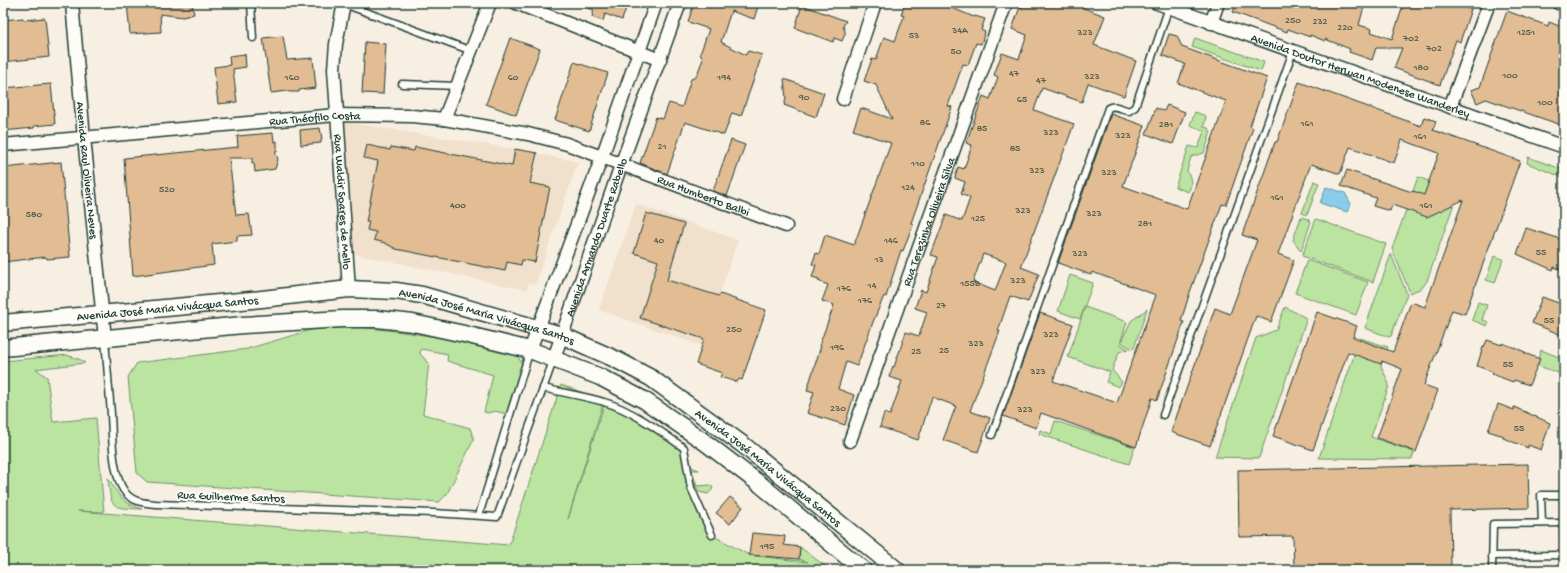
<svg xmlns="http://www.w3.org/2000/svg" width="1567" height="573" viewBox="0 0 1567 573" font-family="'Gochi Hand',sans-serif">
  <rect width="100%" height="100%" fill="#f8efe3"/>
  <filter id="ink" filterUnits="userSpaceOnUse"><feTurbulence type="fractalNoise" baseFrequency=".025" numOctaves="2"/><feDisplacementMap in="SourceGraphic" scale="8" xChannelSelector="R" yChannelSelector="G"/><feConvolveMatrix kernelMatrix="1 2 1 2 8 2 1 2 1" color-interpolation-filters="sRGB"/></filter>
  <g filter="url(#ink)">
    <g fill="#f1e0cb">
      <polygon points="344,122 515,149 578,162 535,285 528,283 527,290 350,253"/>
      <polygon points="636,204 738,240 702,346 599,310"/>
    </g>
    <g fill="#bbe4a0" stroke="#6d906a">
      <polygon points="1195,38 1264,62 1261,71 1192,47"/>
      <path d="M1195,112L1206,116L1204,127L1208,128L1211,132L1204,153L1191,157L1187,171C1191,178 1193,185 1188,192L1175,187L1189,146L1198,148L1204,131L1190,125Z"/>
      <polygon points="1528,157 1564,170 1564,178 1527,163"/>
      <polygon points="1418,177 1455,191 1457,195 1427,281 1422,288 1410,293 1392,249"/>
      <polygon points="1314,181 1319,183 1307,215 1302,213"/>
      <polygon points="1301,217 1308,219 1311,222 1301,251 1293,240"/>
      <polygon points="1316,219 1386,244 1373,282 1302,256"/>
      <polygon points="1391,254 1407,294 1391,336 1389,337 1365,328"/>
      <polygon points="1494,256 1503,259 1495,283 1486,280"/>
      <polygon points="1307,260 1368,282 1356,315 1295,293"/>
      <polygon points="1070,275 1093,283 1080,319 1058,311"/>
      <polygon points="1478,302 1487,305 1482,320 1489,322 1487,326 1472,320"/>
      <polygon points="1085,307 1127,322 1120,344 1128,349 1119,352 1112,370 1122,382 1119,387 1106,382 1110,372 1068,357"/>
      <polygon points="1285,307 1306,318 1306,321 1259,458 1215,457 1256,338 1276,330"/>
      <polygon points="1147,309 1134,348 1132,349 1121,342 1131,321"/>
      <path d="M357,327C412,332 464,340 517,355L522,364L510,415L495,411L488,413L484,412L493,375L447,361L448,354L421,349L420,354L429,363L423,414L470,428L474,439L447,494L439,502L147,482L137,473L128,377L137,363L247,349L314,329Z"/>
      <polygon points="1360,338 1388,347 1381,366 1389,384 1388,389 1371,437 1414,452 1412,459 1319,458"/>
      <polygon points="1541,350 1564,359 1564,375 1536,365"/>
      <polygon points="67,355 81,360 85,363 36,369 47,377 53,422 96,418 104,512 78,511 509,545 561,385 604,400 568,519 605,402 634,416 684,448 689,466 699,470 693,470 692,471 697,486 710,485 713,487 712,490 708,494 699,492 688,472 712,535 749,555 808,562 799,559 800,547 830,570 3,570 3,361"/>
      <polygon points="1055,421 1135,447 1129,464 1039,434 1040,430 1051,434"/>
      <path d="M108,478C120,496 120,502 142,509C111,508 111,509 108,478Z"/>
    </g>
    <polygon fill="#8acceb" stroke="#5f93a2" points="1326,187 1345,193 1351,204 1347,212 1320,203"/>
    <g fill="#e2bc93" stroke="#1f3d34" fill-rule="evenodd">
      <polygon points="127,3 192,3 194,14 183,17 160,14 161,32 130,34"/>
      <polygon points="578,3 628,3 622,20 605,14 603,21 592,17 594,10 578,5"/>
      <polygon points="694,3 759,3 754,19 731,11 721,42 746,55 748,51 762,55 741,116 732,113 724,135 685,122 667,174 640,163 656,117 663,119 669,103 682,107 691,79 696,77 703,59 700,54 709,29 688,22"/>
      <polygon points="905,3 940,3 974,17 975,16 985,19 981,30 985,32 981,44 976,43 968,65 963,64 948,106 952,107 911,223 913,224 903,251 901,250 886,297 884,296 873,322 857,366 846,362 838,389 854,395 845,425 807,413 814,392 807,390 821,346 819,346 834,305 822,301 828,285 818,281 819,279 812,277 816,265 812,264 816,253 819,254 825,235 854,245 891,143 853,130 861,108 892,119 876,85 864,81 872,59 876,60 884,37 895,41 904,16 901,15"/>
      <path d="M1024,3H1082L1081,7L1105,16L1094,45L1136,61L1124,96L1088,83L1082,102L1042,88L1034,110L1074,124L1021,267L1039,274L1028,302L1010,296L998,331H1000L970,411L990,418L978,452L943,440L956,406L932,397L918,440L880,427L884,413L890,415L902,381L889,377L893,366L894,367L906,332L919,336L927,312L915,308L921,290L926,292L938,257L931,255L946,215L962,221L970,198L961,194L965,182L955,178L958,167L964,169L972,145L966,143L983,96L990,99L998,77L994,75L1002,53L1019,59L1027,35L1012,29L1020,7L1022,8ZM983,254L1006,262L995,291L973,282Z"/>
      <polygon points="1237,3 1365,3 1359,25 1372,29 1371,32 1392,39 1404,3 1468,3 1466,8 1471,9 1460,42 1456,40 1440,85 1394,68 1402,48 1376,48 1372,60 1349,52 1350,49 1325,39 1325,41 1310,35 1310,37 1288,29 1287,32 1233,12"/>
      <polygon points="802,5 846,21 843,26 845,31 845,34 842,41 834,38 833,42 795,28"/>
      <polygon points="1507,11 1548,26 1549,22 1564,28 1564,126 1486,99 1477,103 1471,90 1480,87"/>
      <polygon points="23,18 24,20 45,18 49,57 3,62 3,20"/>
      <polygon points="1169,34 1177,36 1182,47 1267,78 1250,126 1253,128 1226,205 1222,204 1190,292 1181,321 1184,322 1157,400 1152,398 1136,447 1041,413 1036,428 1003,416 1040,313 1073,324 1053,381 1117,403 1156,295 1092,272 1091,275 1058,263 1111,114 1145,126 1123,186 1187,209 1226,101 1178,83 1185,64 1162,55"/>
      <polygon points="283,36 287,60 313,58 316,88 299,90 299,92 289,92 288,91 271,93 263,38"/>
      <polygon points="510,38 540,49 516,115 486,104"/>
      <polygon points="365,42 386,44 383,94 362,93"/>
      <polygon points="245,54 246,67 233,69 237,102 218,104 214,67 230,65 229,56"/>
      <polygon points="574,62 608,73 589,131 555,120"/>
      <polygon points="784,79 824,93 816,117 784,105 786,99"/>
      <polygon points="1299,82 1421,126 1424,117 1436,121 1433,130 1520,161 1465,314 1452,310 1424,385 1438,390 1416,452 1377,438 1402,369 1382,361 1381,364 1348,352 1313,450 1273,436 1317,312 1357,326 1353,337 1393,352 1411,302 1425,307 1463,200 1427,217 1392,205 1390,211 1373,206 1376,198 1341,186 1347,170 1412,192 1413,191 1424,195 1439,153 1402,140 1394,163 1350,147 1340,174 1311,164 1278,254 1294,260 1271,322 1256,316 1210,446 1171,432 1215,308 1230,314 1257,240 1242,235 1275,142 1277,142"/>
      <polygon points="51,84 55,124 34,126 34,128 3,131 3,88"/>
      <polygon points="1167,105 1185,112 1173,144 1146,134 1156,108 1164,111"/>
      <polygon points="320,128 322,139 321,140 321,143 301,145 300,130"/>
      <polygon points="273,133 274,142 277,141 277,152 275,152 278,159 275,169 255,172 254,163 252,163 252,158 229,158 236,215 249,214 252,235 237,236 237,241 212,244 214,265 133,276 124,158 238,147 237,136"/>
      <polygon points="731,140 745,145 727,196 713,191"/>
      <polygon points="367,145 390,150 391,147 414,151 415,147 512,166 515,149 537,153 530,183 550,187 535,262 522,260 521,265 507,262 505,271 396,249 385,243 374,240 376,232 367,230 369,222 366,222 378,161 364,158"/>
      <polygon points="61,162 70,257 47,259 46,257 3,262 3,168"/>
      <polygon points="646,213 684,224 667,280 719,296 720,294 766,310 742,380 739,379 737,382 720,377 722,373 696,364 704,339 640,318 658,261 634,253"/>
      <polygon points="1526,228 1564,240 1564,271 1554,267 1553,270 1517,254"/>
      <polygon points="1542,297 1564,305 1564,336 1532,323"/>
      <polygon points="1487,340 1502,345 1502,343 1513,347 1525,352 1524,353 1540,359 1529,385 1514,380 1513,382 1492,374 1493,372 1477,366 1483,347 1484,347"/>
      <polygon points="1498,404 1514,410 1514,407 1550,423 1541,450 1528,445 1528,448 1503,438 1504,436 1488,431"/>
      <polygon points="1528,464 1529,508 1450,510 1451,570 1294,570 1293,536 1239,537 1238,470"/>
      <polygon points="730,497 743,507 730,524 716,513"/>
      <polygon points="752,533 785,536 784,545 800,547 799,559 749,555"/>
    </g>
    <g fill="none" stroke-linecap="round" stroke-linejoin="round">
      <defs>
        <g id="service">
          <polyline points="251,3 253,38"/>
          <polyline points="344,4 472,51"/>
          <polyline points="402,84 457,86"/>
          <path d="M105,339C107,364 109,389 111,414C112,434 112,476 125,492C132,502 144,503 156,504L434,513L497,517L553,361"/>
          <path d="M543,388C563,393 584,396 604,402C630,409 662,432 684,448L691,488L712,535"/>
          <polyline points="1163,415 1293,51"/>
          <path d="M992,435L1108,108C1115,104 1122,109 1129,111L1135,107L1169,7"/>
          <polyline points="479,515 530,350"/>
          <polyline points="1542,523 1541,495 1564,495"/>
          <polyline points="1492,556 1564,555"/>
          <polyline points="1492,570 1493,524 1564,523"/>
        </g>
        <g id="minor">
          <path id="s1" d="M72,3L84,138L105,338"/>
          <path id="s2" d="M344,3L336,44L334,69L349,289"/>
          <polyline points="516,3 660,60"/>
          <path id="s3" d="M1157,3L1564,147"/>
          <polyline points="1558,3 1564,5"/>
          <polyline points="1211,23 1218,3"/>
          <polyline points="843,99 875,3"/>
          <polyline points="1450,107 1489,3"/>
          <polyline points="444,119 490,3"/>
          <path id="s4" d="M3,145L336,115L412,116L444,119L528,134L567,144L786,226"/>
          <polyline points="530,350 602,157 656,3"/>
          <path id="s5" d="M554,358L621,165L680,3"/>
          <path id="s6" d="M850,441L1006,3"/>
        </g>
        <g id="secondary">
          <path id="s7" d="M3,323L262,299L349,289L396,291L422,295L561,335L615,359L651,378L742,444L897,570"/>
          <polyline points="3,348 243,325 342,319 377,319 413,323 464,334 530,350 600,377 644,400 706,443 761,485 863,570"/>
        </g>
      </defs>
      <use href="#service" stroke="#1f3d34" stroke-width="9"/>
      <use href="#minor" stroke="#1f3d34" stroke-width="15"/>
      <use href="#secondary" stroke="#1f3d34" stroke-width="19"/>
      <use href="#service" stroke="#fdfcf7" stroke-width="6"/>
      <use href="#minor" stroke="#fdfcf7" stroke-width="12"/>
      <use href="#secondary" stroke="#fdfcf7" stroke-width="16"/>
    </g>
  </g>
  <g text-anchor="middle" stroke-width="4" stroke-linejoin="round" paint-order="stroke">
    <g font-size="10" fill="#505d4c">
      <text x="1293" y="23">250</text>
      <text x="1320" y="24">232</text>
      <text x="1345" y="30">220</text>
      <text x="960" y="33">34A</text>
      <text x="1085" y="35">323</text>
      <text x="1526" y="35">1251</text>
      <text x="914" y="38">53</text>
      <text x="1411" y="41">702</text>
      <text x="1434" y="51">702</text>
      <text x="956" y="54">50</text>
      <text x="1421" y="70">180</text>
      <text x="1014" y="76">47</text>
      <text x="1510" y="78">100</text>
      <text x="1092" y="79">323</text>
      <text x="292" y="80">160</text>
      <text x="513" y="80">60</text>
      <text x="724" y="80">194</text>
      <text x="1041" y="83">47</text>
      <text x="804" y="100">90</text>
      <text x="1022" y="102">65</text>
      <text x="1545" y="105">100</text>
      <text x="925" y="125">86</text>
      <text x="1307" y="126">161</text>
      <text x="1166" y="127">281</text>
      <text x="982" y="131">85</text>
      <text x="1051" y="135">323</text>
      <text x="1123" y="138">323</text>
      <text x="1420" y="139">161</text>
      <text x="662" y="149">21</text>
      <text x="1015" y="151">85</text>
      <text x="918" y="166">110</text>
      <text x="1037" y="173">323</text>
      <text x="1109" y="175">323</text>
      <text x="908" y="190">124</text>
      <text x="167" y="192">520</text>
      <text x="1277" y="200">161</text>
      <text x="458" y="208">400</text>
      <text x="1426" y="208">161</text>
      <text x="1023" y="213">323</text>
      <text x="1094" y="216">323</text>
      <text x="34" y="217">580</text>
      <text x="978" y="221">125</text>
      <text x="1145" y="226">281</text>
      <text x="659" y="243">40</text>
      <text x="891" y="243">146</text>
      <text x="1541" y="255">55</text>
      <text x="1080" y="256">323</text>
      <text x="879" y="262">13</text>
      <text x="1018" y="283">323</text>
      <text x="970" y="286">155B</text>
      <text x="872" y="288">14</text>
      <text x="844" y="291">176</text>
      <text x="865" y="303">176</text>
      <text x="941" y="308">27</text>
      <text x="1549" y="323">55</text>
      <text x="734" y="332">250</text>
      <text x="1051" y="337">323</text>
      <text x="976" y="346">323</text>
      <text x="837" y="350">196</text>
      <text x="944" y="353">25</text>
      <text x="916" y="354">25</text>
      <text x="1508" y="367">55</text>
      <text x="1038" y="374">323</text>
      <text x="838" y="411">230</text>
      <text x="1025" y="412">323</text>
      <text x="1519" y="431">55</text>
      <text x="767" y="549">195</text>
    </g>
    <g font-size="12" fill="#1f3d34" stroke="#fdfcf7">
      <text dy="4" stroke="none"><textPath href="#s3" startOffset="216">Avenida Doutor Herwan Modenese Wanderley</textPath></text>
      <text dy="4" stroke="none"><textPath href="#s4" startOffset="313">Rua Théofilo Costa</textPath></text>
      <text dy="4" stroke="none"><textPath href="#s1" startOffset="168">Avenida Raul Oliveira Neves</textPath></text>
      <text dy="4" stroke="none"><textPath href="#s4" startOffset="714">Rua Humberto Balbi</textPath></text>
      <text dy="4" stroke="none"><textPath href="#s2" startOffset="200">Rua Waldir Soares de Mello</textPath></text>
      <text dy="4" stroke="none"><textPath href="#s6" startOffset="233">Rua Terezinha Oliveira Silva</textPath></text>
      <text dy="4" stroke="none"><textPath href="#s5" startOffset="128">Avenida Armando Duarte Rabello</textPath></text>
      <text dy="4" stroke="none"><textPath href="#s7" startOffset="165">Avenida José Maria Vivácqua Santos</textPath></text>
      <text dy="4" stroke="none"><textPath href="#s7" startOffset="489">Avenida José Maria Vivácqua Santos</textPath></text>
      <text dy="4" stroke="none"><textPath href="#s7" startOffset="813">Avenida José Maria Vivácqua Santos</textPath></text>
      <text transform="translate(231 496) rotate(2)" y="4">Rua Guilherme Santos</text>
    </g>
  </g>
  <rect width="1567" height="573" fill="none" stroke="#fdfcf7" stroke-width="16"/>
  <rect x="8" y="8" width="1551" height="557" fill="none" stroke="#1f3d34" stroke-width="1.5" filter="url(#ink)"/>
</svg>
